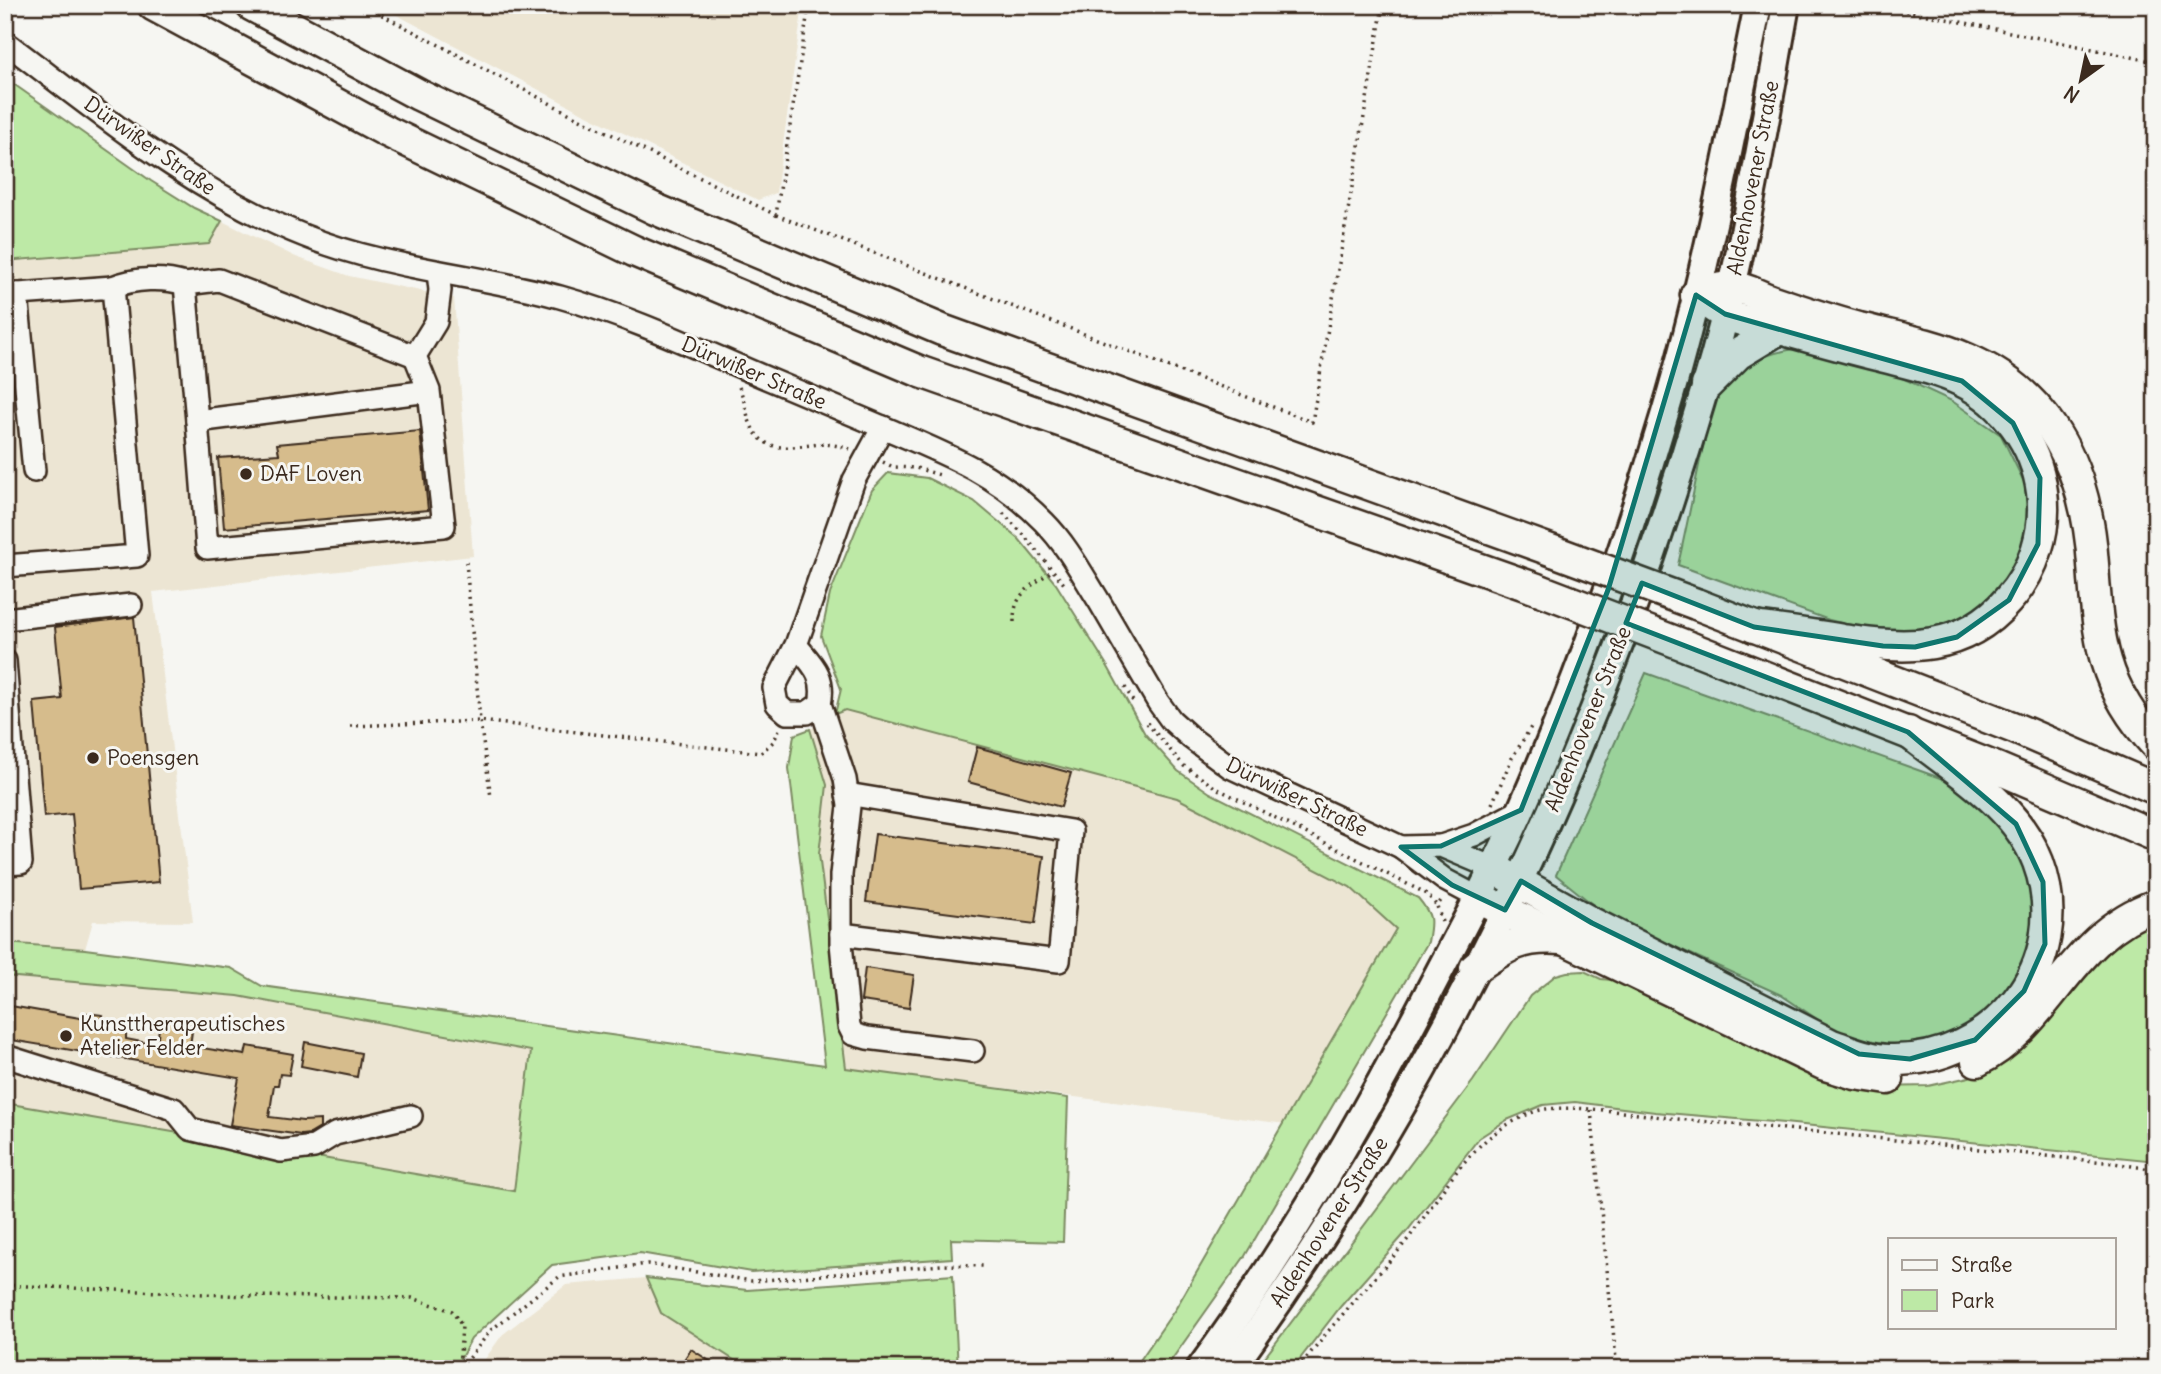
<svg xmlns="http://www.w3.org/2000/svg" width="2161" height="1374" viewBox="0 0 2161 1374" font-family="Delius,sans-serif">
  <rect width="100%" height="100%" fill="#f6f6f2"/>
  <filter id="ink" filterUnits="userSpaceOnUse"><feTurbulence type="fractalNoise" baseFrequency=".0143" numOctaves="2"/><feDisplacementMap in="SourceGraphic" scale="14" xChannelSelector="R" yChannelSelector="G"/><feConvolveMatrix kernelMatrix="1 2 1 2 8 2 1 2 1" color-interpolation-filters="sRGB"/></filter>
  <g filter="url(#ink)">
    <g fill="#ece5d3">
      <polygon points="378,5 803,5 776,193 758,200 579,111"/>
      <polygon points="222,221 296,257 349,276 454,298 473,556 153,592 193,922 93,921 85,949 5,943 5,261 209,244"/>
      <polygon points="845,710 1177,798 1350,887 1396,929 1294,1125 846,1068 819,854 827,785 810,729"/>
      <polygon points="5,976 238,996 531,1050 515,1191 5,1103"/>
      <polygon points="646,1278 661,1313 748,1369 478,1369 502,1335 566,1285"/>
    </g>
    <g fill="#bde9a6" stroke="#7c8a62" stroke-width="2">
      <polygon points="5,78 151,181 194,208 222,221 209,244 5,261"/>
      <path d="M1801,348L1885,370L1952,401L2001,435L2025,484L2030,530L2025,553L1998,599L1966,622L1893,636L1829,620L1678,565C1686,530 1693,495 1700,460C1705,438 1708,413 1719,393C1737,364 1769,352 1801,348Z"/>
      <path d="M888,473L927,478L974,501L1019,539L1056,584L1108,667L1145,734L1178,771L1210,793L1418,898C1433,916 1432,920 1428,942L1245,1256L1165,1369H1134L1176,1308L1396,929L1350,887L1177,798L845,710L835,714L841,689L821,636L830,594L872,490Z"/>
      <polygon points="1646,673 1943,779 2004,823 2031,877 2033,916 2026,956 2001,1003 1952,1041 1863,1050 1781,995 1607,916 1556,875"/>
      <polygon points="810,729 827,785 819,854 846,1068 1068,1098 1063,1242 951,1239 952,1258 751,1272 640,1253 552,1265 471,1339 455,1369 5,1369 5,1103 514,1191 531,1051 238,996 5,976 5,943 85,949 231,968 262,986 825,1065 789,768 794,735"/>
      <polygon points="2156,916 2156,1161 1784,1123 1655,1112 1575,1102 1543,1105 1507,1120 1479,1138 1408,1230 1341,1306 1292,1369 1256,1369 1473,1081 1530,996 1556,975 1567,972 1584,971 1601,979 1624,981 1878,1087 1928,1086 1969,1077 2010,1057 2103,952"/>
      <polygon points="953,1275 958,1369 748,1369 661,1313 646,1278 747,1290"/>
    </g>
    <g fill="#d6bc8c" stroke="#3b2a1e" stroke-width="2">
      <polygon points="420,431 428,510 224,528 218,458 279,454 277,444"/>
      <polygon points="134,617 159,882 79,889 72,814 44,817 34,702 62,699 55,627"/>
      <polygon points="977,747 1071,773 1061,807 968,782"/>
      <polygon points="875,834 1044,856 1035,924 866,902"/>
      <polygon points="865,968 914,975 909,1008 861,1001"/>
      <polygon points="5,1005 86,1019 87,1013 103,1015 101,1022 126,1026 126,1039 157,1045 160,1019 193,1024 190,1046 245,1055 247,1046 293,1054 289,1075 280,1074 278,1085 274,1085 269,1117 303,1121 320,1120 320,1128 310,1134 301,1135 230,1125 239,1078 5,1039"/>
      <polygon points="305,1042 361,1053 357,1077 301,1066"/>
      <polygon points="691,1349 722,1369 678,1369"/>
    </g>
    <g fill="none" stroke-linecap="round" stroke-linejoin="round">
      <defs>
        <g id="minor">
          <path d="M5,42C101,114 193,192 305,236C387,269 475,274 560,297C632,317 702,351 771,380C811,397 852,414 892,431C949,455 1000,476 1044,522C1067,545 1082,574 1099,601C1119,635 1138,668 1158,702L1171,720L1191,738L1230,767L1401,847L1445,880L1477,897"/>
          <path d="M113,287C134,278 164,277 185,284"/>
          <polyline points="17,294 34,471"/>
          <polyline points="5,295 113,287 137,556 5,566"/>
          <polyline points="429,391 197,421 207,548 444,526 429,391 415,356 436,322 440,290 438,272"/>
          <polyline points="197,421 185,284 219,280 415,356"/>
          <polyline points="5,619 131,605"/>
          <path d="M796,645C813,665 826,676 820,704L807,713H787L777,704L774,688L796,645L854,480L883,427"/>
          <polyline points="5,661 21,863 5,864"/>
          <polyline points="820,704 845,779 849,806 841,875 841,943 849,1026 853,1034 867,1038 973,1051"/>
          <polyline points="1441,846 1474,835 1521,810"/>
          <polyline points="1401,847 1441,846 1493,868"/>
          <polyline points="841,934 1059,961 1071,831 847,794"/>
          <polyline points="5,1056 174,1109 190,1129 281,1151 314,1147 335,1134 411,1116"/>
        </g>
        <g id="major">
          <path d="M1200,1369C1285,1253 1359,1126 1425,999C1457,937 1491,876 1520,812C1577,683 1625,548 1665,413C1705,279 1730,142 1758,5"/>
          <path d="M1231,1369C1447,1073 1604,736 1706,385C1743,261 1763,133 1786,5"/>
        </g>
        <g id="highway">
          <polyline points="153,5 388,132 634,251 921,372 1540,590"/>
          <polyline points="251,5 419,95 655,209 942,330 1556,552"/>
          <path d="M1696,295C1705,301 1714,308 1723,313C1740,322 1765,325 1784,330C1816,339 1848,348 1881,356C1908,363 1937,369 1962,381C2005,402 2036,444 2042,492C2047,531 2034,571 2008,600C1962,653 1906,649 1843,640C1813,635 1783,631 1754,627"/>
          <path d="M1696,295C1707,292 1722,286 1733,287C1746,288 1761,297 1773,301C1802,311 1830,320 1859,328C1895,337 1933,344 1967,359C2054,396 2087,475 2093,564C2098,640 2102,687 2156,745"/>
          <polyline points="1707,385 1738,354 1779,329"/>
          <polyline points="1696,604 2012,727 2156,789"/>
          <polyline points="1689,647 1999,769 2156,836"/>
          <path d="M1493,868L1592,923L1832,1045C1850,1051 1870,1060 1889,1060C1994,1063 2076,964 2038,862C2016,804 1954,769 1908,732"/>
          <polyline points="1477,897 1825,1065 1855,1074 1888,1079"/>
          <path d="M1475,968C1507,946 1521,936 1561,939"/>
          <path d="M1977,1061C2051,1024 2069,935 2156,905"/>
        </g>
      </defs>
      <use href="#minor" stroke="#3b2a1e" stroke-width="26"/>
      <use href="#major" stroke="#3b2a1e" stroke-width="32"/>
      <use href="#highway" stroke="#3b2a1e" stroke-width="35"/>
      <g stroke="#3b2a1e" stroke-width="3.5" stroke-dasharray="2 5" stroke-linecap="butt">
        <polyline points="363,5 576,117 776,215 809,5"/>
        <polyline points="1878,5 2156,62"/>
        <polyline points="776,215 1312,422 1383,5"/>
        <path d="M739,387C745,400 746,416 753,429C766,453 791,447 812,445C825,443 838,445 850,449"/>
        <polyline points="883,462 893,467 916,468 940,475"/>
        <polyline points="1003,513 1022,533 1064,584"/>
        <polyline points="466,562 480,721 491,797"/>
        <path d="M1014,622C1013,593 1032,586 1053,570"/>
        <polyline points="1125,687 1135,705"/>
        <polyline points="1147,723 1184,766 1216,788 1427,894 1437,906"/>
        <polyline points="350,726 480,721 761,753 774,741 779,730"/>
        <polyline points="1492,804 1512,758 1531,727"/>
        <polyline points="1442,922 1437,906 1443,898"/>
        <polyline points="1591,1110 1617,1369"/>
        <polyline points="5,1285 248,1296 412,1298 452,1311 462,1326 459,1369"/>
        <polyline points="461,1369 491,1330 559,1277 647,1264 752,1281 942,1265 984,1266"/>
        <path d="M1298,1369C1331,1325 1369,1286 1404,1244C1437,1203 1461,1152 1507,1125C1518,1119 1534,1110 1546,1109C1596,1105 1648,1117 1699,1121C1837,1133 1976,1149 2114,1163L2156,1170"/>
      </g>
      <use href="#minor" stroke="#f6f6f2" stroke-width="21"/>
      <use href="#major" stroke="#f6f6f2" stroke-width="26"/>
      <use href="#highway" stroke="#f6f6f2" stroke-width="30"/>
      <defs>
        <g id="highway-bridge">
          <polyline points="1556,552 1696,604"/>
          <polyline points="1540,590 1689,647"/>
        </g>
      </defs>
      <use href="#highway-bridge" stroke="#3b2a1e" stroke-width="35" stroke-linecap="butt"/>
      <use href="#highway-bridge" stroke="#f6f6f2" stroke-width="30"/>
    </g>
  </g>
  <path fill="#0f766e" fill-opacity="0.2" stroke="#0f766e" stroke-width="5" stroke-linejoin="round" d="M1696,295L1725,314L1962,381L2013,423L2040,478L2038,544L2009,600L1957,637L1915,647L1883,646L1754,627L1642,583L1626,623L1908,732L2016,824L2043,882L2045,944L2024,991L1975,1040L1910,1059L1859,1054L1592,923L1521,881L1505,910L1452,885L1401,847L1441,846L1521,810L1608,590Z"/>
  <g fill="#3b2a1e" stroke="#f6f6f2" stroke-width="2.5">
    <circle cx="246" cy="474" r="7"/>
    <circle cx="93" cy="758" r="7"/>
    <circle cx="66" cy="1036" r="7"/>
  </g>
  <g text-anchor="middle" stroke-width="6" stroke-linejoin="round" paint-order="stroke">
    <g font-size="21" fill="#3b2a1e" stroke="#f6f6f2">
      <text transform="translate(150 146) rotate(35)" y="7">Dürwißer Straße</text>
      <text transform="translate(1753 178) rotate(-79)" y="7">Aldenhovener Straße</text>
      <text transform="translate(754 373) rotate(23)" y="7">Dürwißer Straße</text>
      <text transform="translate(1588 719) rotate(-68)" y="7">Aldenhovener Straße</text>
      <text transform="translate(1297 797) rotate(26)" y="7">Dürwißer Straße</text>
      <text transform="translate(1329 1222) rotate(-57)" y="7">Aldenhovener Straße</text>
    </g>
    <g font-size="21" fill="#3b2a1e" stroke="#f6f6f2" text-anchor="start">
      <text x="260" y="481">DAF Loven</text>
      <text x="107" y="765">Poensgen</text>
      <text x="80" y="1031">Kunsttherapeutisches<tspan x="80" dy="24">Atelier Felder</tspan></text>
    </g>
  </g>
  <rect width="2161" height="1374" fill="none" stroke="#f6f6f2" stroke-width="28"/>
  <rect x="14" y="14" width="2133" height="1346" fill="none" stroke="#3b2a1e" stroke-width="2.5" filter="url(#ink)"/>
  <rect x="1888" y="1238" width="228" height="91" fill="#f6f6f2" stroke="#aba49d" stroke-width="2"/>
  <rect x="1902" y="1260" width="35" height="10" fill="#f6f6f2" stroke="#aba49d" stroke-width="2"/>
  <text x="1951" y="1272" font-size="21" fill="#3b2a1e">Straße</text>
  <rect x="1902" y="1290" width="35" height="21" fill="#bde9a6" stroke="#aba49d" stroke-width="2"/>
  <text x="1951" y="1308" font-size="21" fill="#3b2a1e">Park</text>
  <g transform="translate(2081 80) rotate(213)" stroke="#f6f6f2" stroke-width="5" paint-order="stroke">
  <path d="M0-5L12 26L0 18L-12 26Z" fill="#3b2a1e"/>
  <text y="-10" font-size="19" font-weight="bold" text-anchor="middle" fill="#3b2a1e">N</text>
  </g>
</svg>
